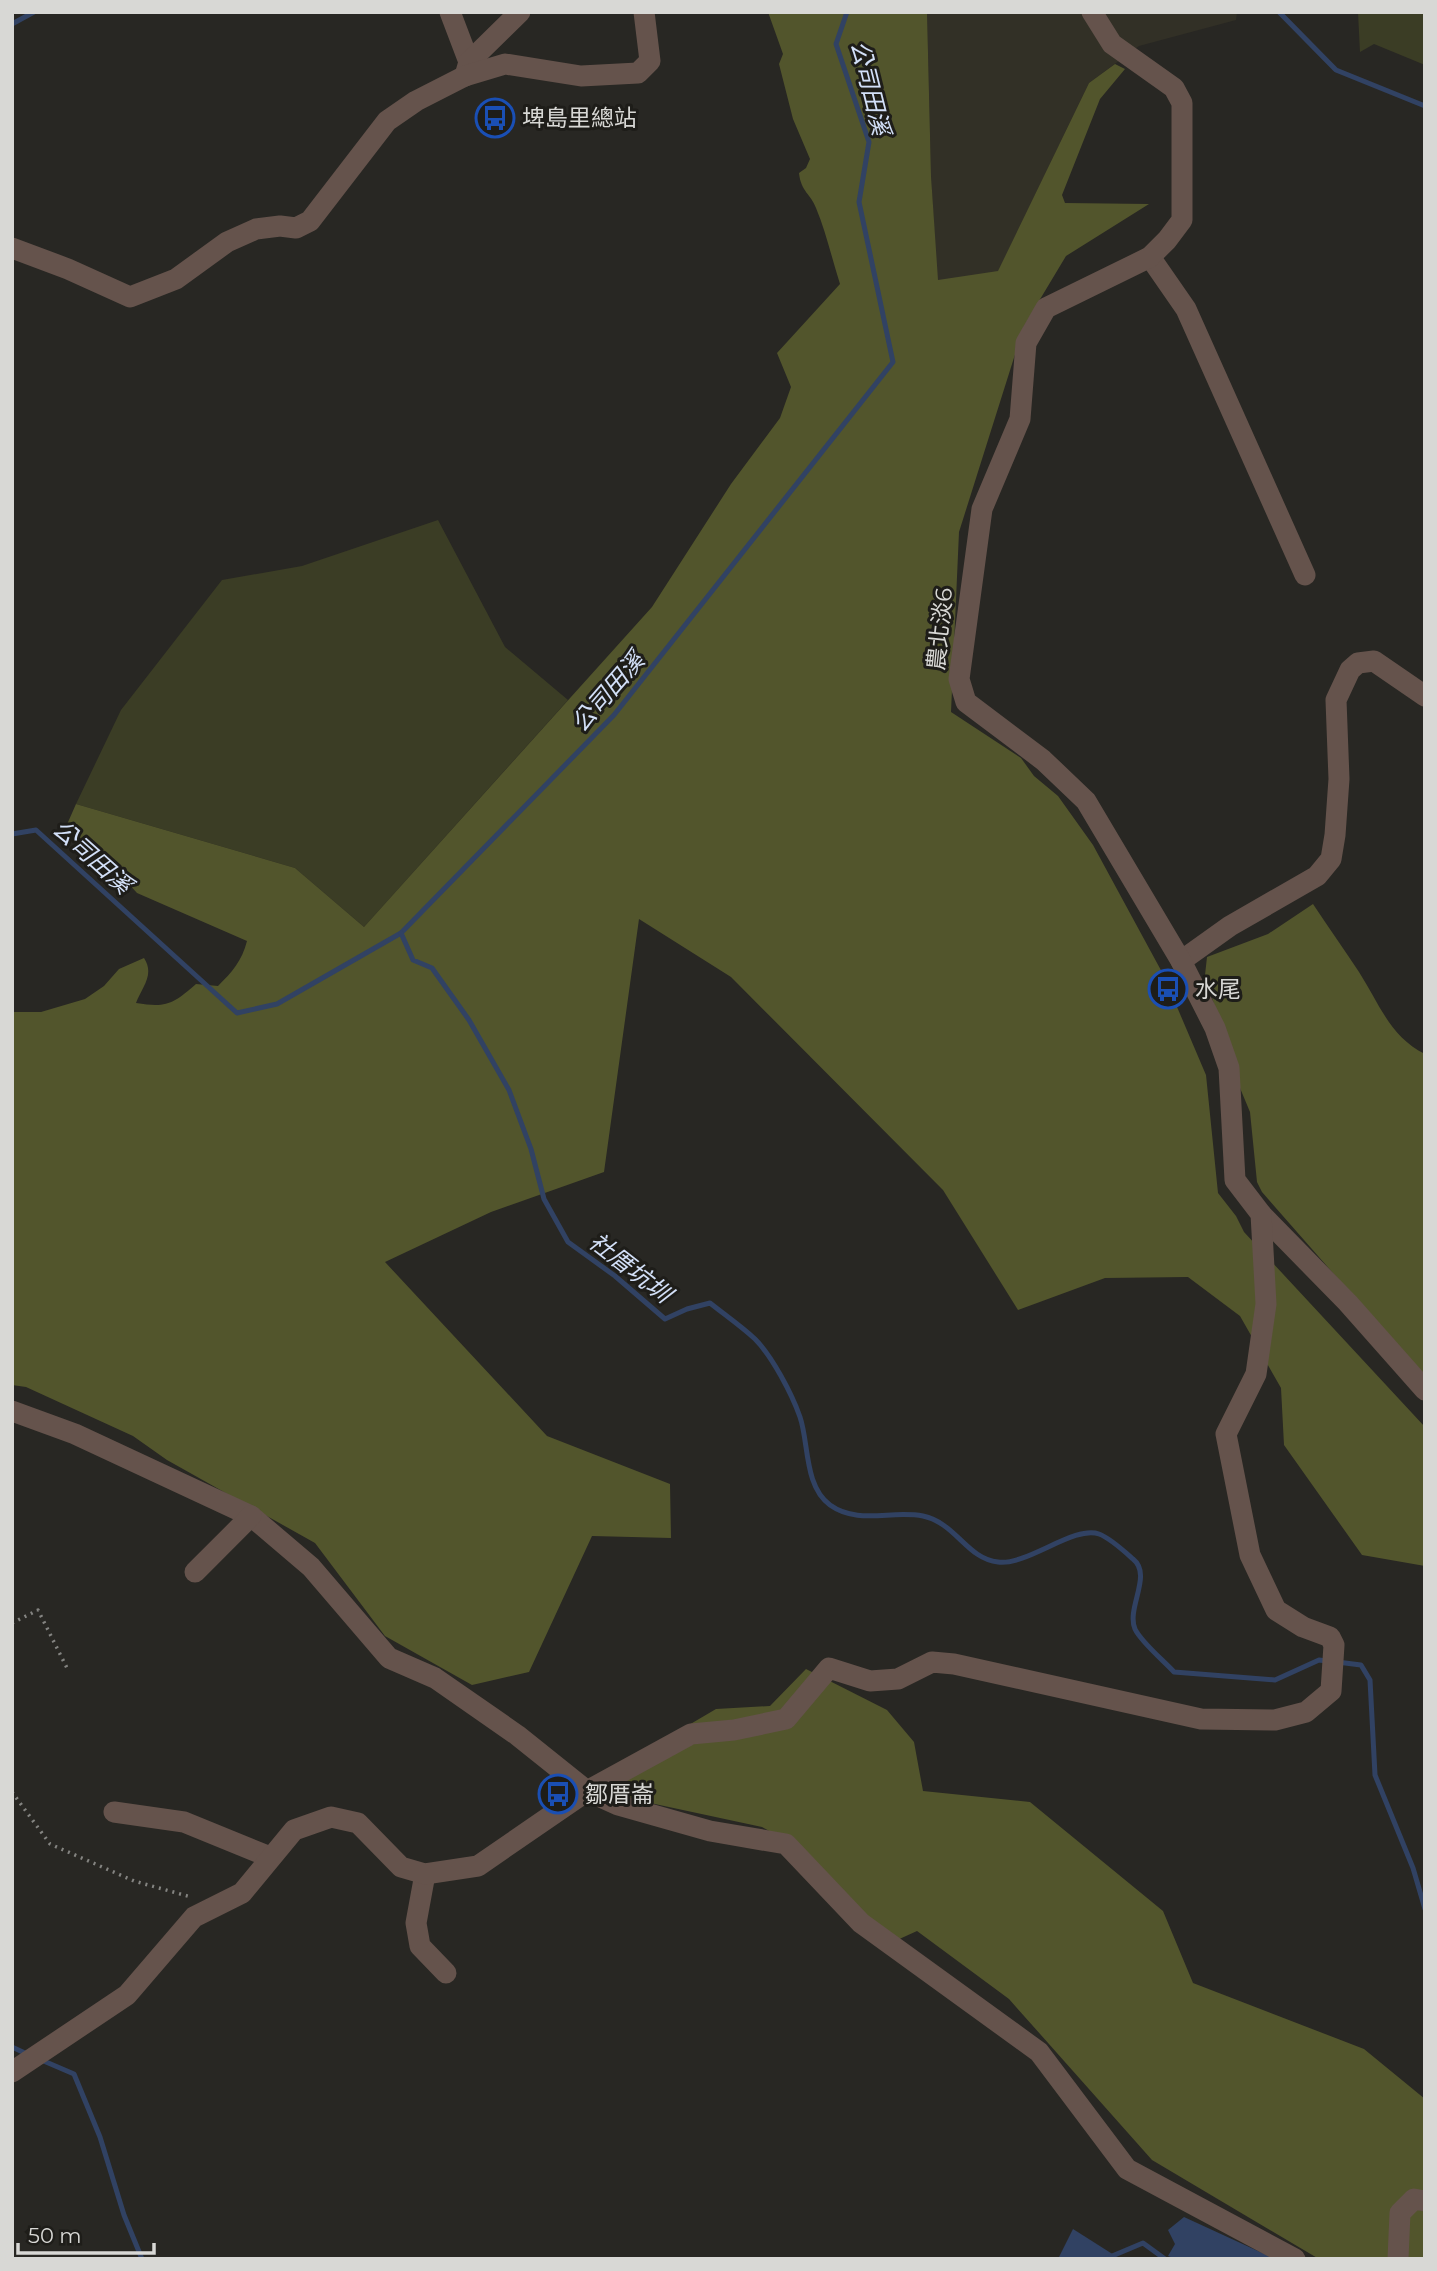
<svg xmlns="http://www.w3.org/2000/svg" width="1437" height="2271" viewBox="0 0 1437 2271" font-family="Montserrat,'Noto Sans TC',sans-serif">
  <rect width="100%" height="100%" fill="#282723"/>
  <polygon fill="#323026" points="927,12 1237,12 1236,20 1139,46 1089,83 998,272 937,281 931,176"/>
  <g fill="#3b3d25">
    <polygon points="1358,12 1425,12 1425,65 1374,44 1360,52"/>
    <polygon points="438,520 505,647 568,700 364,927 295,868 76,804 121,710 222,580 302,566"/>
  </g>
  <g fill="#52552c">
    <path d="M768,12H927L931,176L938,280L998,271L1089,83L1115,64L1125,69L1100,99L1062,195L1065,203L1149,204L1066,256L1024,326L959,532L951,712L1021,758L1034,776L1058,796L1093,845L1163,974L1206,1075L1218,1193L1236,1216L1244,1232L1425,1427V1566L1362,1555L1284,1445L1281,1388L1240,1316L1188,1277L1105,1278L1018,1310L943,1190L731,977L639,919L604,1172L491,1212L385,1262L547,1436L670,1484L671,1538L592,1536L529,1672L472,1685L385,1636L315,1543L167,1460L133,1436L26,1387L12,1385V1012H41L85,999L104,986L119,969L144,958C155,975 142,987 136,1003C167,1008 173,1004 196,984L218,986C232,972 242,961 247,941L137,893L108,861L65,829L76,804L295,868L364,927L652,607L731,484L780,418L791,387L777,353L840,284C832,259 826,232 816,208C811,194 801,192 799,173L806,168L810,159L793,119L779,64L783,54Z"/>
    <path d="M1313,904C1328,927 1344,949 1359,972C1379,1003 1390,1037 1425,1054V1378L1262,1192L1257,1182L1250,1112L1240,1088L1205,975L1207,957L1268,934Z"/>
    <polygon points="806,1669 887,1710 914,1742 923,1791 1030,1802 1163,1911 1193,1983 1364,2049 1425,2099 1425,2259 1319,2259 1152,2160 1009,1999 917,1931 895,1941 780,1837 762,1827 627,1798 612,1788 636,1756 716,1709 770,1706"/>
  </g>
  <g fill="#314263">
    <polygon points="1184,2217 1275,2259 1176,2259 1168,2256 1175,2244 1168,2230"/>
    <polygon points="1073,2229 1114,2255 1102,2259 1058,2259"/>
  </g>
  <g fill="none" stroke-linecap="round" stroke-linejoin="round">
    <g stroke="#314263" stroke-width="5">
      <polyline points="1279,12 1336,70 1425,106"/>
      <polyline points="12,24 34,12"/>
      <polyline points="12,834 36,830 237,1013 277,1004 401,933 614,715 893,362 859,202 869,142 836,44 847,12"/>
      <path d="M401,933L413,960L432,968L469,1020L509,1090L531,1149L544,1199L568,1242L615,1276L665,1319L687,1309L710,1303C725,1315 741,1326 755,1339C772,1356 792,1394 800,1417C809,1443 804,1486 830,1505C858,1525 891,1510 923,1516C956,1523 967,1559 998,1562C1027,1566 1074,1525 1099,1534C1110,1538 1124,1551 1133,1559C1153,1575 1126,1608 1135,1629C1141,1642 1164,1661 1174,1672L1275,1680L1319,1660L1327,1661"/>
      <polyline points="1337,1662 1361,1665 1370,1680 1375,1775 1413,1868 1425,1909"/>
      <polyline points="12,2047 27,2054"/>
      <polyline points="39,2059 74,2074 100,2137 124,2215 142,2259"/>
      <polyline points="1105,2259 1143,2243 1165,2259"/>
    </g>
    <g stroke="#848481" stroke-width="3.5" stroke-dasharray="2 5" stroke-linecap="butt">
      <polyline points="12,1623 38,1610 68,1670"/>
      <polyline points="12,1792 50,1844 134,1881 191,1897"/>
    </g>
    <g stroke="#65534c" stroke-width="21">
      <polyline points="450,12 469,62"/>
      <polyline points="465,76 469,62 520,12"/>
      <polyline points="12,248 68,269 130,297 176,279 227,242 256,229 280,226 296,228 310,221 387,121 416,101 465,76 505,64 581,76 638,73 650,61 644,12"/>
      <polyline points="1150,257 1186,309 1305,575"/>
      <polyline points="1181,961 1230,926 1317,876 1331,859 1335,835 1339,779 1336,700 1350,670 1358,663 1374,661 1425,696"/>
      <polyline points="1261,1214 1348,1303 1425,1390"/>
      <polyline points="12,1411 75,1434 251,1516 311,1567 389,1658 435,1678 517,1735 587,1791 618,1805 710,1831 786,1844 861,1923 1039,2052 1127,2169 1295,2259"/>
      <polyline points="195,1572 251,1516"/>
      <polyline points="114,1812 184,1822 270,1857"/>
      <polyline points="425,1874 416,1923 420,1946 446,1973"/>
      <polyline points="12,2072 127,1995 194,1917 242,1893 294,1830 331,1817 358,1823 401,1867 425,1874 478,1866 587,1791 691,1734 734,1730 786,1719 829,1668 870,1681 898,1679 932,1662 954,1664 1201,1719 1275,1720 1306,1712 1331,1691 1334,1645 1330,1637 1303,1627 1276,1610 1250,1555 1226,1434 1256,1374 1266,1304 1261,1214 1235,1180 1229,1068 1215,1028 1181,961 1086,801 1043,760 966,702 959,679 982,509 1020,419 1026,343 1046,308 1150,257 1167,240 1182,220 1182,103 1174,88 1112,44 1092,12"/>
      <polyline points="1398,2259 1400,2213 1414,2199 1425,2201"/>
    </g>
  </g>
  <defs>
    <symbol id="bus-ring" viewBox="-11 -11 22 22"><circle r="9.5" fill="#1e1d19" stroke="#1a4fb4" stroke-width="1.5"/><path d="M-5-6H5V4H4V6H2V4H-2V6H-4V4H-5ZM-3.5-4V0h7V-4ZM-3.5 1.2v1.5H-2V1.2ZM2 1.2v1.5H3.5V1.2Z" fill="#1a4fb4"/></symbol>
  </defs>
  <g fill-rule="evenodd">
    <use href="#bus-ring" x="473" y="96" width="44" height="44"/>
    <use href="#bus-ring" x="1146" y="967" width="44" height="44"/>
    <use href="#bus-ring" x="536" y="1772" width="44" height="44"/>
  </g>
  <g text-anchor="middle" stroke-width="6" stroke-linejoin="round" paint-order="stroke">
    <g font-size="23" fill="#d8d8d5" stroke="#1e1d19" text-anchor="start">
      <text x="522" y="126">埤島里總站</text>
      <text x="1195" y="997">水尾</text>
      <text x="585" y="1802">鄒厝崙</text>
    </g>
    <g font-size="23" fill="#d8d8d5" stroke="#1e1d19">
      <text transform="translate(940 629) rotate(-84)" y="8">農北淡6</text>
    </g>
    <g font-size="24" font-style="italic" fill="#d3e0f8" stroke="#1e1d19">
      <text transform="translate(870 88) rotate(76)" y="8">公司田溪</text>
      <text transform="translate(608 692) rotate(-49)" y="8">公司田溪</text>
      <text transform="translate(92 857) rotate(42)" y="8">公司田溪</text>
      <text transform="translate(630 1268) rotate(38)" y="8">社厝坑圳</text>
    </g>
  </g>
  <rect width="1437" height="2271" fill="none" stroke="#d8d8d5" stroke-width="28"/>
  <path d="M18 2243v10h136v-10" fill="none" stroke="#d8d8d5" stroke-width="3.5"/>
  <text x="28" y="2243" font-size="21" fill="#d8d8d5" stroke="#1e1d19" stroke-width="5" paint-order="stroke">50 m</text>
</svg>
